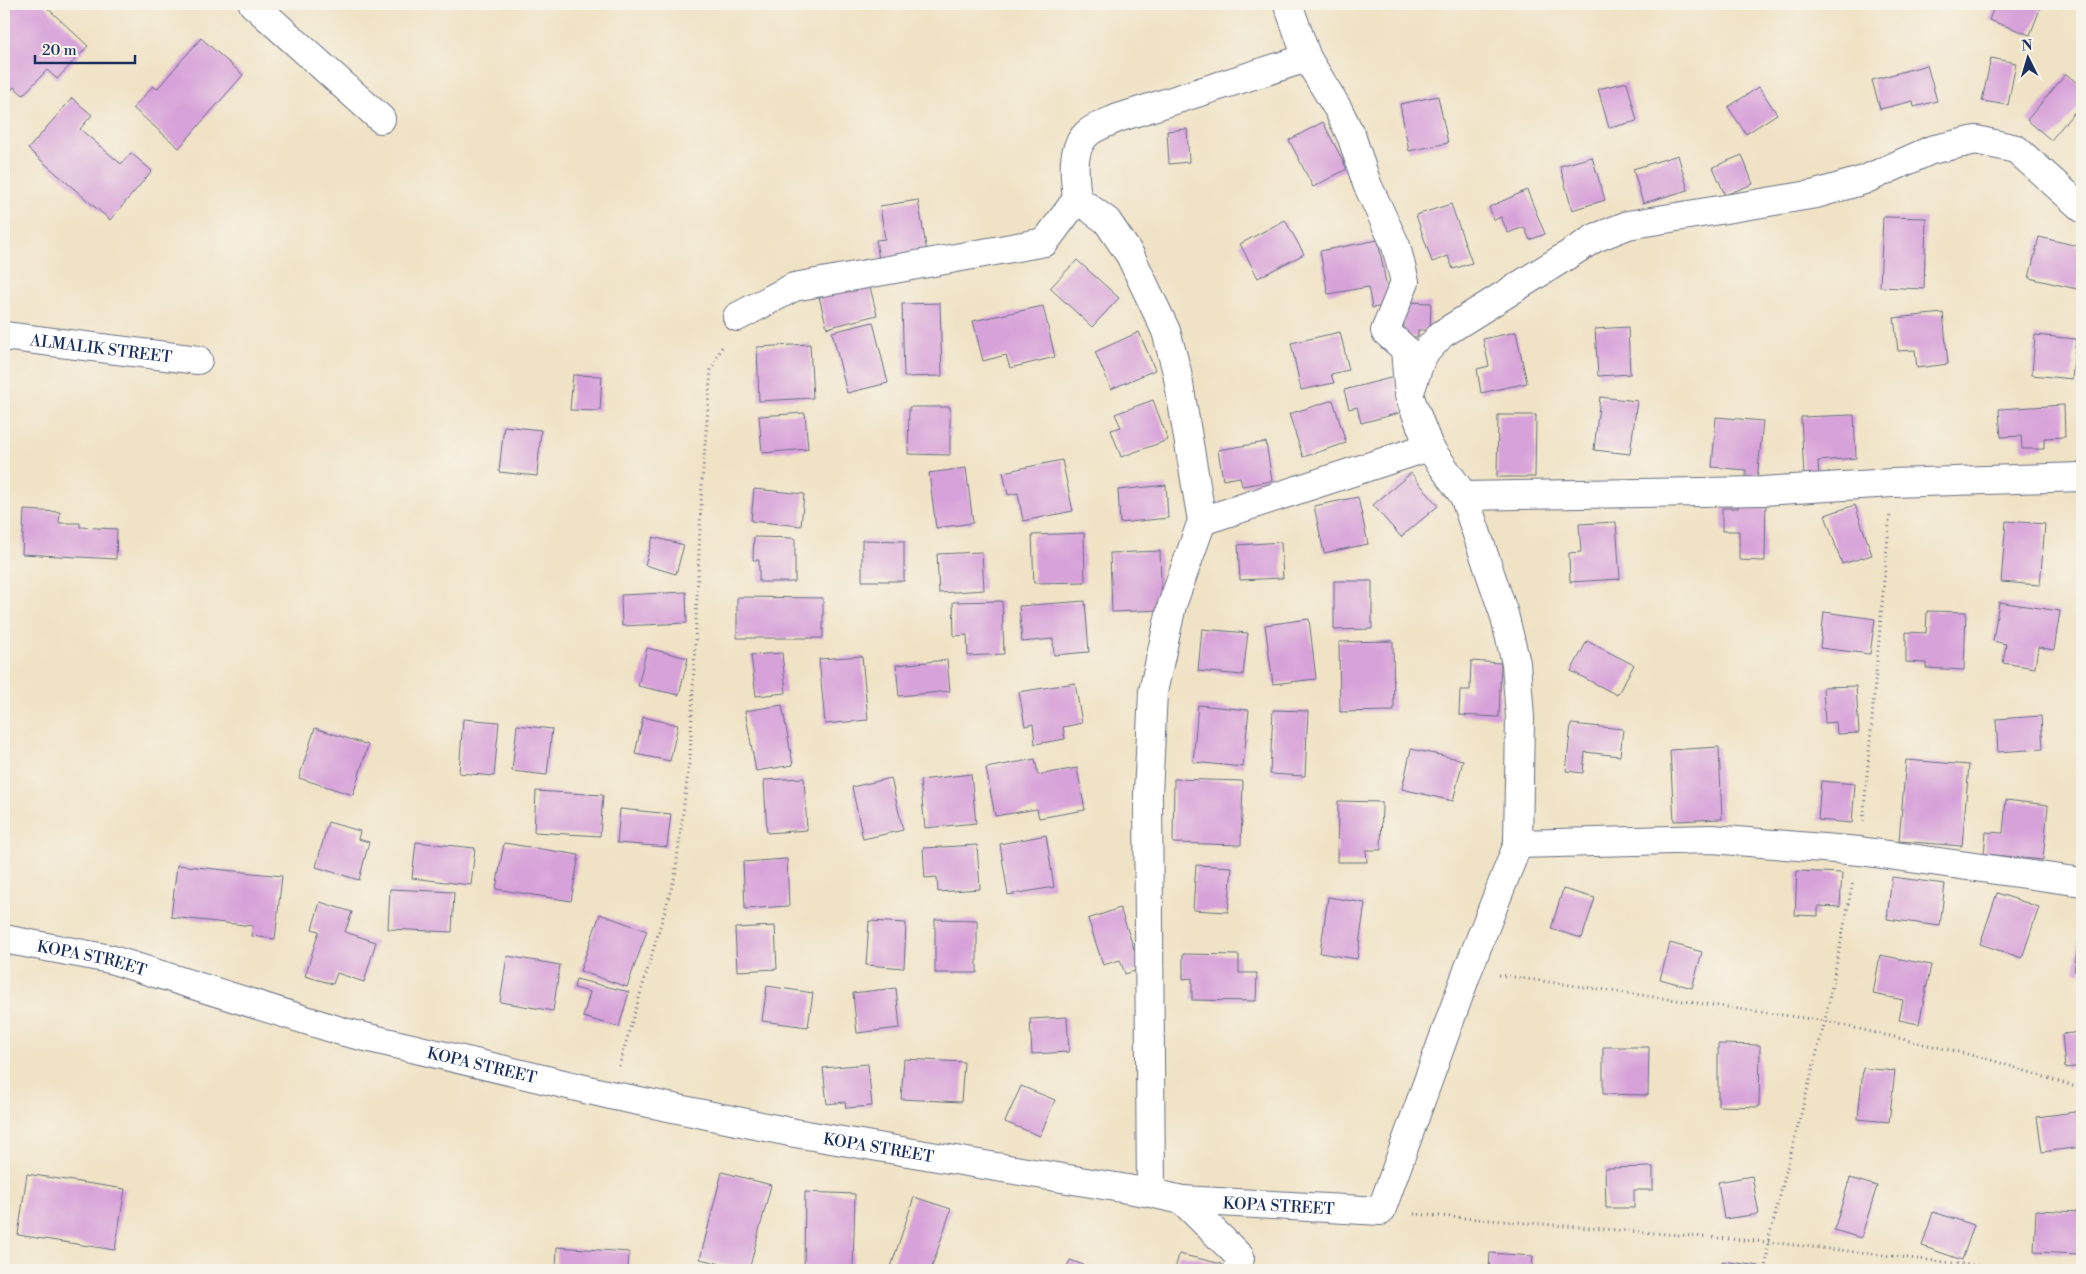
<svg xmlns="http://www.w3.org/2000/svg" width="2086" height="1274" viewBox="0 0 2086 1274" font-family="'Libre Bodoni',serif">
  <rect width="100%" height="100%" fill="#f7f3e8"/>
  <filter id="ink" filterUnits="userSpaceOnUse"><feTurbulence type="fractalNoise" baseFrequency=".02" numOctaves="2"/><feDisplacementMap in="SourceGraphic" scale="10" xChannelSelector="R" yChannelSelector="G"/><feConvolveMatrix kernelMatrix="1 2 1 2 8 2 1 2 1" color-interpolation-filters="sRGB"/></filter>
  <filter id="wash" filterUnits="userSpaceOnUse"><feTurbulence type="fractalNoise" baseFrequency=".0096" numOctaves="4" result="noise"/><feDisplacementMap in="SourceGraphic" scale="20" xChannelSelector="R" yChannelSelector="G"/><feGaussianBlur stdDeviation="1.12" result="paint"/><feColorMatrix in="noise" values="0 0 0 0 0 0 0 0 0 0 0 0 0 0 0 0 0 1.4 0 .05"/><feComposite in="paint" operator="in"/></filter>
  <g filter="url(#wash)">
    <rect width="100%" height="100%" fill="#f0e2c5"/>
    <g id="blocks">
      <g fill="#d7a1d9">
        <polygon points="4,4 43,4 88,46 57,79 47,70 23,95 14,87 4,97 4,29 6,27 4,25"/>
        <polygon points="1995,4 2024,4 2040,9 2030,35 1989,20"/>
        <polygon points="201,38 243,75 179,148 133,108 153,86 157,89"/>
        <polygon points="1991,58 2016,63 2008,105 1982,101"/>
        <polygon points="1927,65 1937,101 1914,107 1913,101 1880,109 1872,80"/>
        <polygon points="2066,74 2082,87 2082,103 2051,140 2027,120"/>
        <polygon points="1627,82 1637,121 1609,128 1598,89"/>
        <polygon points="1759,87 1777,114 1746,134 1728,107"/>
        <polygon points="1438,96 1448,143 1409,151 1400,104"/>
        <polygon points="72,98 92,115 80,129 121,164 131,153 152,171 110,220 28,149"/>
        <polygon points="1323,122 1347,169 1313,187 1289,140"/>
        <polygon points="1187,129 1189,162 1169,164 1167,131"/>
        <polygon points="1678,155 1688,190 1643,203 1633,169"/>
        <polygon points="1742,155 1753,184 1725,195 1713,167"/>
        <polygon points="1592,157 1605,200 1572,210 1560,166"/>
        <polygon points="1527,190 1545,234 1530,240 1524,227 1508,233 1501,217 1494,220 1489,207"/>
        <polygon points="918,200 927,252 879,260 876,240 885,239 880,206"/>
        <polygon points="1451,204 1472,263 1453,269 1448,256 1432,262 1416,215"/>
        <polygon points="1883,217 1926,218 1924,289 1880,287"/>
        <polygon points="1285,220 1304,254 1258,278 1240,244"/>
        <polygon points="2039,237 2082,247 2082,270 2077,289 2029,278"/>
        <polygon points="1378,240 1390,305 1372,308 1368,287 1328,294 1320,251"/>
        <polygon points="1077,260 1119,298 1092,327 1050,288"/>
        <polygon points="869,283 877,315 827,328 819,297"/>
        <polygon points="1404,302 1431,303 1430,330 1418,330 1418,337 1404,337"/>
        <polygon points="940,303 942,376 904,377 902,304"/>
        <polygon points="1043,306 1055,357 1010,368 1006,355 983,361 973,321"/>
        <polygon points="1943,313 1948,364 1917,368 1915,350 1898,351 1894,318"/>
        <polygon points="873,322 888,383 847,393 832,332"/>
        <polygon points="1628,327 1630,374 1598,376 1595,329"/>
        <polygon points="1139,332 1155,370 1111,389 1095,352"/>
        <polygon points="1340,332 1349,370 1331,374 1334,383 1301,390 1291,343"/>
        <polygon points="1516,332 1527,383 1481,393 1477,369 1489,366 1483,339"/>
        <polygon points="2035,335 2076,339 2072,379 2032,375"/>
        <polygon points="810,344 813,398 759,401 757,347"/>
        <polygon points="573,375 602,376 600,411 570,410"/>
        <polygon points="1394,377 1403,412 1361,423 1357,407 1349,409 1344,390"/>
        <polygon points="1600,397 1637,401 1630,454 1594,450"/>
        <polygon points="1153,400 1168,440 1121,457 1111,430 1121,427 1115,414"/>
        <polygon points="1333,400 1346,443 1303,457 1289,414"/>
        <polygon points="2064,405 2065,437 2044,438 2044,449 2022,449 2021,436 2001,437 1999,409"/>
        <polygon points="909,407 950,407 950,455 908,454"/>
        <polygon points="805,413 808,449 762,453 759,416"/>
        <polygon points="1498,415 1536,415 1535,477 1497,477"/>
        <polygon points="1854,415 1856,458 1818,461 1819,477 1804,477 1801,417"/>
        <polygon points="1716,417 1763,421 1757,480 1746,479 1746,470 1712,467"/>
        <polygon points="504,426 541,430 537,476 499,472"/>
        <polygon points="1266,442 1272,481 1242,486 1240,477 1223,480 1218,450"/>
        <polygon points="1062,460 1073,511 1023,521 1018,493 1008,495 1003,472"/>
        <polygon points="966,468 973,523 936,528 929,473"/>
        <polygon points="1411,473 1438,506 1401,537 1373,505"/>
        <polygon points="1166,485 1168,518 1120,523 1118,490"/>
        <polygon points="754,489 804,494 801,526 751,521"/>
        <polygon points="1358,497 1368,544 1324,553 1314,506"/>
        <polygon points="1739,498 1766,498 1765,561 1739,560 1739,531 1722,531 1722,508 1738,508"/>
        <polygon points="1855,505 1872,555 1842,564 1825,515"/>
        <polygon points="24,510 60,512 59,523 80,523 80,527 117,529 116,559 22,554"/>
        <polygon points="2006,521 2045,524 2040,585 2001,582"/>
        <polygon points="1616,522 1620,579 1570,582 1569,553 1581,552 1579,524"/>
        <polygon points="1084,533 1085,582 1034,583 1032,535"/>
        <polygon points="653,537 684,545 676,574 645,565"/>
        <polygon points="754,537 795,538 795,582 759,582 759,560 753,560"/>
        <polygon points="862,540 904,541 904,581 862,581"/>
        <polygon points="1281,542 1283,578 1240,580 1238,545"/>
        <polygon points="1160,551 1162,610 1112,612 1110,553"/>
        <polygon points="982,552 984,590 939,593 937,554"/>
        <polygon points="1334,581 1372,581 1372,629 1334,630"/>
        <polygon points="686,592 687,623 622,626 621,595"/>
        <polygon points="737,597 823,598 823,638 737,638"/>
        <polygon points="1002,601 1004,654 968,656 967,635 954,636 953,602"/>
        <polygon points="1085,601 1089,652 1054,655 1053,639 1022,642 1019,606"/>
        <polygon points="1999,602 2060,611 2054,650 2038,647 2035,668 2003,663 2006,644 1993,641"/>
        <polygon points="1927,611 1966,612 1964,670 1926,668 1926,663 1906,662 1906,632 1926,633"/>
        <polygon points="1824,612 1875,619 1870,654 1820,648"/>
        <polygon points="1309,619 1316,679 1273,684 1265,625"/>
        <polygon points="1202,629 1248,633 1243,675 1198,671"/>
        <polygon points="1393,641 1394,711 1340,712 1339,642"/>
        <polygon points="1587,641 1634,665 1617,695 1571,671"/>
        <polygon points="647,648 688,658 679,695 638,686"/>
        <polygon points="782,653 786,693 756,696 751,655"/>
        <polygon points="862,656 868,720 825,724 819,659"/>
        <polygon points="947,660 950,691 899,696 896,665"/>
        <polygon points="1471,661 1501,663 1499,717 1459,715 1460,690 1470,690"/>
        <polygon points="1075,683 1082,723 1063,727 1065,739 1035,744 1033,724 1025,726 1019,692"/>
        <polygon points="1856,686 1859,733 1837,734 1836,722 1825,723 1823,687"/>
        <polygon points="782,705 793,765 756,771 745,711"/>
        <polygon points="1198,705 1249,710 1243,767 1193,762"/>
        <polygon points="1273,710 1308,711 1305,776 1270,774"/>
        <polygon points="2041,716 2043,749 1998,752 1996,719"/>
        <polygon points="643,717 678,725 670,761 635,754"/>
        <polygon points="463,719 499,722 494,776 459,773"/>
        <polygon points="1571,724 1623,729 1620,756 1585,752 1583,773 1566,771"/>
        <polygon points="517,725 552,729 547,775 512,771"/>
        <polygon points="315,728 368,745 353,795 299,778"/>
        <polygon points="1719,747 1722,819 1674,821 1670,750"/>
        <polygon points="1411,749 1463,760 1453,801 1402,789"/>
        <polygon points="1035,759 1038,775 1077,768 1085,810 1039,818 1037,809 995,816 986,768"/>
        <polygon points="1906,760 1969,765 1962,846 1899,841"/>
        <polygon points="971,774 976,823 925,828 920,780"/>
        <polygon points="804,778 807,830 767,833 764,780"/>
        <polygon points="891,778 903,830 863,839 852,787"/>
        <polygon points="1174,779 1243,781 1241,845 1173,843"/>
        <polygon points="1821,781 1855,784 1852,823 1818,820"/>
        <polygon points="536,791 603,795 600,836 534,832"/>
        <polygon points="2006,800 2048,805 2043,860 1984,854 1986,832 2003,833"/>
        <polygon points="1338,801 1382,802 1381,850 1366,850 1367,862 1337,862"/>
        <polygon points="620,809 671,814 667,847 617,843"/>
        <polygon points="328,822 360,831 358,839 369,842 359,880 316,867"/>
        <polygon points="1046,835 1054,887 1008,895 1000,844"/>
        <polygon points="416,842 475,848 471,885 412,878"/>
        <polygon points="504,843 579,855 571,901 496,889"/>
        <polygon points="977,845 980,889 938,892 937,877 925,878 923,848"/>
        <polygon points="787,859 789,906 745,909 743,862"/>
        <polygon points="177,865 282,876 275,939 252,936 253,926 171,917"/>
        <polygon points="1196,865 1232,867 1228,912 1193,910"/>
        <polygon points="1797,871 1842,873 1840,907 1818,906 1818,916 1795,915"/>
        <polygon points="1892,877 1945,884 1940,926 1887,919"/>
        <polygon points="390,889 454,892 452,932 388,929"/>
        <polygon points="1563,889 1595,898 1582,938 1551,929"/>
        <polygon points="1997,893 2039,907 2022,958 1980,944"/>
        <polygon points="1328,897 1365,903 1357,959 1320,953"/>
        <polygon points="320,902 352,912 345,932 376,942 364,982 337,973 333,984 305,976 319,931 312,929"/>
        <polygon points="1120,908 1141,969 1125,974 1120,960 1103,965 1088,919"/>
        <polygon points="600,914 647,931 627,987 580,971"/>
        <polygon points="935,919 977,920 977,973 935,973"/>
        <polygon points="869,921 906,923 904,968 866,965"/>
        <polygon points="2081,925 2082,925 2082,973 2074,971"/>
        <polygon points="775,926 777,969 737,971 735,928"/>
        <polygon points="1670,943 1702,952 1692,988 1660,979"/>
        <polygon points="1183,954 1239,955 1239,973 1257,973 1256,1001 1192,1000 1192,978 1183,979"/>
        <polygon points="1880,955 1931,965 1919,1024 1899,1020 1903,1000 1873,994"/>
        <polygon points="507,956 560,965 553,1011 500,1002"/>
        <polygon points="576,979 629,992 619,1027 583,1017 590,992 574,988"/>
        <polygon points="767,986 813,993 808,1027 762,1021"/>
        <polygon points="896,988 900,1028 857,1033 853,993"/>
        <polygon points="1067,1017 1069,1052 1032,1054 1030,1019"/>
        <polygon points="2082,1032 2082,1066 2065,1068 2062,1034"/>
        <polygon points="1718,1044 1760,1045 1759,1107 1718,1106"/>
        <polygon points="1603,1047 1649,1047 1648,1095 1603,1094"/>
        <polygon points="904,1059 964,1062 961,1102 901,1099"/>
        <polygon points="868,1064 872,1106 846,1108 845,1102 827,1104 823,1068"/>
        <polygon points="1863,1068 1895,1071 1889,1122 1858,1119"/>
        <polygon points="1021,1086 1055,1100 1040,1136 1005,1122"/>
        <polygon points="2082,1111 2082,1147 2042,1152 2037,1117"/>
        <polygon points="1653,1167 1653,1190 1634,1190 1634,1208 1606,1208 1605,1168"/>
        <polygon points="722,1172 771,1185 749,1270 700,1259"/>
        <polygon points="27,1174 125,1189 115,1250 18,1235"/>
        <polygon points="1752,1176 1759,1214 1724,1219 1718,1182"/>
        <polygon points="1850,1178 1877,1186 1861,1238 1834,1230"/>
        <polygon points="805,1192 855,1194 853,1270 804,1270"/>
        <polygon points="914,1197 951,1209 931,1270 890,1270"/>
        <polygon points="2036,1210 2080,1212 2079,1254 2034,1252"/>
        <polygon points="1933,1212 1974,1225 1962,1260 1922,1246"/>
        <polygon points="557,1247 629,1252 628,1270 556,1270"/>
        <polygon points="1490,1253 1533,1256 1532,1270 1489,1270"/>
        <polygon points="1179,1254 1222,1264 1220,1270 1175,1270"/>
        <polygon points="1070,1260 1097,1270 1066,1270"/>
        <polygon points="1722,1261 1759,1266 1758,1270 1721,1270"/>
      </g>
    </g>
  </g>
  <g filter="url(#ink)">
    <use href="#blocks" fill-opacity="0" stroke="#666e82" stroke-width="1"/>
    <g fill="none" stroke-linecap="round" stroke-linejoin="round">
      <defs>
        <g id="minor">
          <polyline points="253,4 381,119"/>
          <polyline points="1288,4 1307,58 1338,109 1352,138 1367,184 1396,246 1405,282 1385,331 1405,349 1408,386"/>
          <path d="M1077,199C1075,177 1069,148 1089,132C1097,126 1109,122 1118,118L1307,58"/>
          <polyline points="737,317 794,287 1045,242 1077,199 1107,221 1130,255 1166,331 1177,372 1202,521 1172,605 1153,692 1148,794 1151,1193"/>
          <path id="s1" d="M4,336L198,360"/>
          <polyline points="1464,496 1762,491 1892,483 2082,477"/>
          <polyline points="1202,521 1429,447"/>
          <polyline points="1518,844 1712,839 1860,851 2082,882"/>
          <path id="s2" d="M4,939L110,959L344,1032L610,1095L795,1133L1151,1193L1182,1200L1381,1211L1468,970L1518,844L1520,718L1516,663L1504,614L1464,496L1429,447L1409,395L1422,356L1442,334L1595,238L1628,225L1816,194L1864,180L1931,150L1976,140L2016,149L2082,208"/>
          <polyline points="1182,1200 1240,1257 1238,1270"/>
        </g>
      </defs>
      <use href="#minor" stroke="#666e82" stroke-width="30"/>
      <g stroke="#666e82" stroke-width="3" stroke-dasharray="1 4" stroke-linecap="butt">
        <polyline points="1863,821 1890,513"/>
        <polyline points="1499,975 1825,1021 1988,1059 2082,1089"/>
        <polyline points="619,1066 675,876 690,757 702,483 711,370 723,345"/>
        <polyline points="1414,1214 1768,1242 2015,1270"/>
        <polyline points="1766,1270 1768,1242 1825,1021 1853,881"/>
      </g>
      <use href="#minor" stroke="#fff" stroke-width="28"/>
    </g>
  </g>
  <g text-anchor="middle" stroke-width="4" stroke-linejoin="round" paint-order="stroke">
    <g font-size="16" fill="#1b2f5e" stroke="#f7f3e8">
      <text dy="6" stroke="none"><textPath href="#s1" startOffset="98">ALMALIK STREET</textPath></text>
      <text dy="6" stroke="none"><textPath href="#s2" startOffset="90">KOPA STREET</textPath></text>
      <text dy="6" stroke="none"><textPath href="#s2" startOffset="495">KOPA STREET</textPath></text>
      <text dy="6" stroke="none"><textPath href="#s2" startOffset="900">KOPA STREET</textPath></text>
      <text dy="6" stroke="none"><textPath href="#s2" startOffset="1305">KOPA STREET</textPath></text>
    </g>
  </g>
  <rect width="2086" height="1274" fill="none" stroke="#f7f3e8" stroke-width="20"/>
  <g transform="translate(2028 58) rotate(355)" stroke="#f7f3e8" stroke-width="4" paint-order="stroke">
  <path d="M0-4L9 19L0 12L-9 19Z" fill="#1b2f5e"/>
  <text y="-8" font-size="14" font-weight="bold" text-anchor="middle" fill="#1b2f5e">N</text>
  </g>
  <path d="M35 55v8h100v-8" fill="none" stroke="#1b2f5e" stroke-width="2.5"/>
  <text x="42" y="55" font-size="15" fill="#1b2f5e" stroke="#f7f3e8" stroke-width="4" paint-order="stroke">20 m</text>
</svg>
